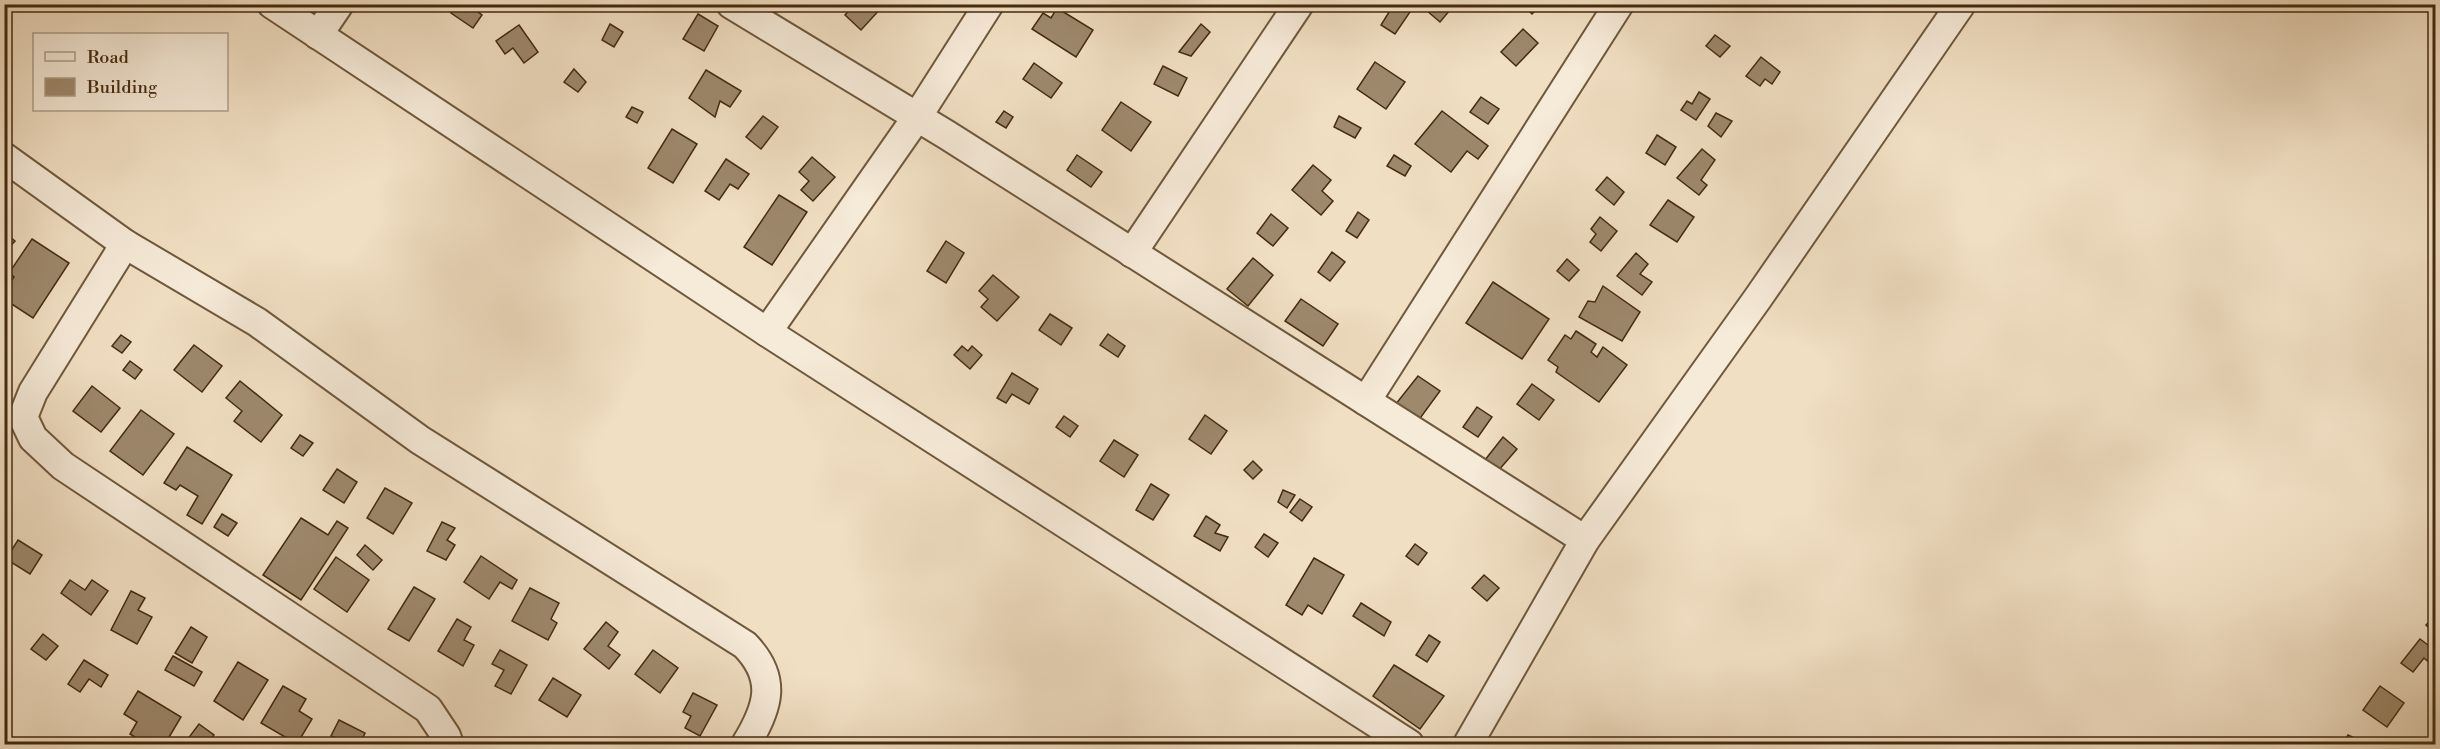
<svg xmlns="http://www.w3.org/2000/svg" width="2440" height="749" viewBox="0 0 2440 749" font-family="'Libre Bodoni',serif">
  <rect width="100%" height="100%" fill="#f1dfc3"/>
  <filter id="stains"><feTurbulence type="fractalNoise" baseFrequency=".00333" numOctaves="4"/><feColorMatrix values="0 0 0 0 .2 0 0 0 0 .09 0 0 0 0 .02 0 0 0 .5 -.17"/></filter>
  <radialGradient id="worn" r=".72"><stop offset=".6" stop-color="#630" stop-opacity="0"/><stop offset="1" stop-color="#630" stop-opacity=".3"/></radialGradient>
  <g fill="#9e896d" stroke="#442b0f" stroke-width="1.5">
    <polygon points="456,4 467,4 482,15 473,28 451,13"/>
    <polygon points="855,4 879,4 882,7 861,30 845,15"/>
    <polygon points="1394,4 1399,4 1410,12 1395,34 1381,25"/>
    <polygon points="1419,4 1455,4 1440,22"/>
    <polygon points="1522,4 1539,4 1540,6 1532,14"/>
    <polygon points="1057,8 1093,30 1076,57 1032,29 1043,13 1051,18"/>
    <polygon points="698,14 718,26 704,51 683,39"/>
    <polygon points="610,24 623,32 614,47 602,40"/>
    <polygon points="1201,24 1210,32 1191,56 1179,52"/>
    <polygon points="519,25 538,52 524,63 513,48 505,54 496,41"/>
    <polygon points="1523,29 1538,43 1516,66 1501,52"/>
    <polygon points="1715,35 1730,46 1720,57 1706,46"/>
    <polygon points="1761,57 1780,72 1772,84 1765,79 1760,86 1746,76"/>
    <polygon points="1375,62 1405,82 1386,109 1357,89"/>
    <polygon points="1034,63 1062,83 1051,98 1023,79"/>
    <polygon points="1163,66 1187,78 1178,96 1154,84"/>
    <polygon points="574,69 586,82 578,92 564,82"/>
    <polygon points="706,70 741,91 730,107 720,101 715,117 689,98"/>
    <polygon points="1699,92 1710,99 1696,120 1681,110 1687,101 1692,104"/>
    <polygon points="1481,97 1499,109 1488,124 1470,112"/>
    <polygon points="1121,102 1151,122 1131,151 1102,130"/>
    <polygon points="632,107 643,112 637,123 626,117"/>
    <polygon points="1004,111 1013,117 1006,128 996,122"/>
    <polygon points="1442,111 1488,146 1478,159 1467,151 1451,172 1415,144"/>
    <polygon points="1716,113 1732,121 1721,137 1708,126"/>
    <polygon points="763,116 778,127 761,149 746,137"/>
    <polygon points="1339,116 1361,128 1355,138 1334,127"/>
    <polygon points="672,129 697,144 673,183 648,168"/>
    <polygon points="1657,135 1676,147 1665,165 1646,153"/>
    <polygon points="1702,149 1715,160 1701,180 1707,185 1699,195 1677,178"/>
    <polygon points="1077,155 1102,172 1091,187 1067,170"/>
    <polygon points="1394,155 1411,166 1405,176 1387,166"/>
    <polygon points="812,157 835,177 813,201 801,190 809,181 799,172"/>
    <polygon points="726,159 749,174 738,189 730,184 719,200 705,191"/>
    <polygon points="1313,165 1331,180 1322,191 1333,201 1321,215 1292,190"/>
    <polygon points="1607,177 1624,192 1614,205 1596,190"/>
    <polygon points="779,195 807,212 772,265 744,247"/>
    <polygon points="1668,200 1694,217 1677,242 1650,225"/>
    <polygon points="1358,212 1369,220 1357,238 1346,231"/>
    <polygon points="1271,214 1288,228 1273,246 1257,233"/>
    <polygon points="1600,217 1617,231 1601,251 1590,242 1596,234 1591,229"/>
    <polygon points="4,232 15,241 4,253"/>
    <polygon points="32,239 69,263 33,318 4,299 4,292 14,277 9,273"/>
    <polygon points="946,241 964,253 946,283 927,271"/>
    <polygon points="1332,252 1345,262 1330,281 1318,272"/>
    <polygon points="1636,253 1648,264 1640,274 1652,282 1642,295 1617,276"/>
    <polygon points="1253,258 1273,275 1248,306 1227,289"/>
    <polygon points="1567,259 1579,270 1569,281 1557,271"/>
    <polygon points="993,275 1019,297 997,321 981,307 988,299 979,291"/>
    <polygon points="1493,282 1549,319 1522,359 1466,323"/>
    <polygon points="1603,286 1640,312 1622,341 1579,317 1588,301 1595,302"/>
    <polygon points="1301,299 1338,324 1323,346 1285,321"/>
    <polygon points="1050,314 1072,328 1061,345 1039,330"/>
    <polygon points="1576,331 1596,344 1591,352 1597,357 1603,347 1627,365 1599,402 1556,372 1558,367 1548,360 1565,335 1571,339"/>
    <polygon points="1108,334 1125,346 1118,357 1100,345"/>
    <polygon points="121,335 131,342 122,353 112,346"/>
    <polygon points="194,345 222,366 202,392 174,370"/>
    <polygon points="962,346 968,351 972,346 982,355 970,369 954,355"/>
    <polygon points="130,361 142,370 135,379 123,370"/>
    <polygon points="1012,373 1038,389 1029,404 1012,394 1006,403 997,398"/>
    <polygon points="1418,376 1440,391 1418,421 1395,405"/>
    <polygon points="240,381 282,415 261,442 234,421 242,411 226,398"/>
    <polygon points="1532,384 1554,400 1539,420 1517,404"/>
    <polygon points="92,386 120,408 101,432 73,411"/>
    <polygon points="1477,407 1492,417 1478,437 1463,427"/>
    <polygon points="141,410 174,434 143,475 110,451"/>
    <polygon points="1205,415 1227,431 1211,454 1189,439"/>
    <polygon points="1064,416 1078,426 1070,437 1056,427"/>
    <polygon points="300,435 313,443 303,456 291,448"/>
    <polygon points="1503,437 1517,449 1498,471 1485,460"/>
    <polygon points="1114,440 1138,455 1124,477 1100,461"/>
    <polygon points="187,447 232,475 202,524 187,515 198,496 180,485 176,490 164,483"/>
    <polygon points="1253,461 1262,470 1253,479 1244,470"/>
    <polygon points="337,469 357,482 344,503 323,490"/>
    <polygon points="1151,484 1169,495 1153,520 1136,510"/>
    <polygon points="385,488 412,503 393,534 367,518"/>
    <polygon points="1283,490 1295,495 1287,508 1278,502"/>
    <polygon points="1300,499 1312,507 1302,521 1290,512"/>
    <polygon points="222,514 237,523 228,536 214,527"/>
    <polygon points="1206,516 1220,525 1215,533 1228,537 1220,551 1194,536"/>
    <polygon points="301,518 328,535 337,521 348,528 301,600 263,575"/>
    <polygon points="442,522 455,528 447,540 455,545 446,560 427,551"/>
    <polygon points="1264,534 1278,543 1268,557 1255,547"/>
    <polygon points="18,540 42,555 30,574 6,559"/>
    <polygon points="1415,544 1427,553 1418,565 1406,556"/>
    <polygon points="365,545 382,560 373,570 357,555"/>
    <polygon points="481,556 517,580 512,589 500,582 489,599 464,582"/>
    <polygon points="336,557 369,580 347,612 314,589"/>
    <polygon points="1314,558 1344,575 1322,614 1308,605 1302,615 1286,605"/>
    <polygon points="1484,575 1499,588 1487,601 1472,588"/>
    <polygon points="70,580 85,590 92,580 108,591 91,615 61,593"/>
    <polygon points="414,587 435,599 409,641 388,629"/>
    <polygon points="530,588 559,603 551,619 557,623 548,640 512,621"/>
    <polygon points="131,591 145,598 138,610 152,617 137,644 111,630"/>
    <polygon points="1361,603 1391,622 1384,636 1353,616"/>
    <polygon points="2436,615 2436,635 2426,625"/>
    <polygon points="457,619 471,627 464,640 474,645 463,666 438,651"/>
    <polygon points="606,622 618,632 608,646 620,655 609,669 584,649"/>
    <polygon points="191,627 207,637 192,663 175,653"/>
    <polygon points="43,634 58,646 46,660 31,649"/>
    <polygon points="1429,635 1440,642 1427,662 1416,655"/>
    <polygon points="2420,639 2436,651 2436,663 2433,666 2424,658 2413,672 2401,663"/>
    <polygon points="500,650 527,665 511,694 495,686 504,670 492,664"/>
    <polygon points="653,650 678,668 660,693 635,674"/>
    <polygon points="173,656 202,672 194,686 165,670"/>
    <polygon points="84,660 108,675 101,687 89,679 80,692 68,684"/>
    <polygon points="238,662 268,680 243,720 214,701"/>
    <polygon points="1394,665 1444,696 1420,729 1373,696"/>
    <polygon points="553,678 581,695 567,717 539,700"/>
    <polygon points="283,686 306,699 299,711 312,719 297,744 261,723"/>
    <polygon points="2380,686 2404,703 2387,727 2363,710"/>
    <polygon points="138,691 181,717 165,744 146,744 130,734 137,722 124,714"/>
    <polygon points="693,693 717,705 700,736 685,728 691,716 683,712"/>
    <polygon points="339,720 365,733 360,744 348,744 331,736"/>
    <polygon points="199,724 214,735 207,744 192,744 187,740"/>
    <polygon points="2348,735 2361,741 2359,744 2343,744"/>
  </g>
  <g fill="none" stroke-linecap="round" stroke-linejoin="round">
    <defs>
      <g id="street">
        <polyline points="272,4 767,332 1409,744"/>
        <polyline points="731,4 947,135 1585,540"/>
        <polyline points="318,35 339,4"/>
        <path d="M4,157L125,244L257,322L420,440L745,645C778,679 768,708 746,744"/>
        <polyline points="125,244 33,392 23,417 33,438 63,466 428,709 446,736 449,744"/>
        <polyline points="1132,253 1299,4"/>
        <polyline points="767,332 917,117 989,4"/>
        <polyline points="1366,401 1619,4"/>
        <polyline points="1468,744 1585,540 1758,298 1961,4"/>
      </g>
    </defs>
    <use href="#street" stroke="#6f583c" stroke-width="32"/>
    <use href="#street" stroke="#f6ead8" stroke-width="28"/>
  </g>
  <rect width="2440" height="749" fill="none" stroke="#f1dfc3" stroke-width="24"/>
  <rect x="6" y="6" width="2428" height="737" fill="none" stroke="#442b0f" stroke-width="3"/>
  <rect x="12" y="12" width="2416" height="725" fill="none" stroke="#442b0f" stroke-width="1.5"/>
  <rect x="33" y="33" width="195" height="78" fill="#f6ead8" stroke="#af9e88" stroke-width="1.5"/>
  <rect x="45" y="52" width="30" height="9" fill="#f6ead8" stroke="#af9e88" stroke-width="1.5"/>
  <text x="87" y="63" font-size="18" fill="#442b0f">Road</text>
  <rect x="45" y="78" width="30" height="18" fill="#9e896d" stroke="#af9e88" stroke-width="1.5"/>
  <text x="87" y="93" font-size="18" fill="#442b0f">Building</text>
  <rect width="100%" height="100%" filter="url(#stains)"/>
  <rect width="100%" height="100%" fill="url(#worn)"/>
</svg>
